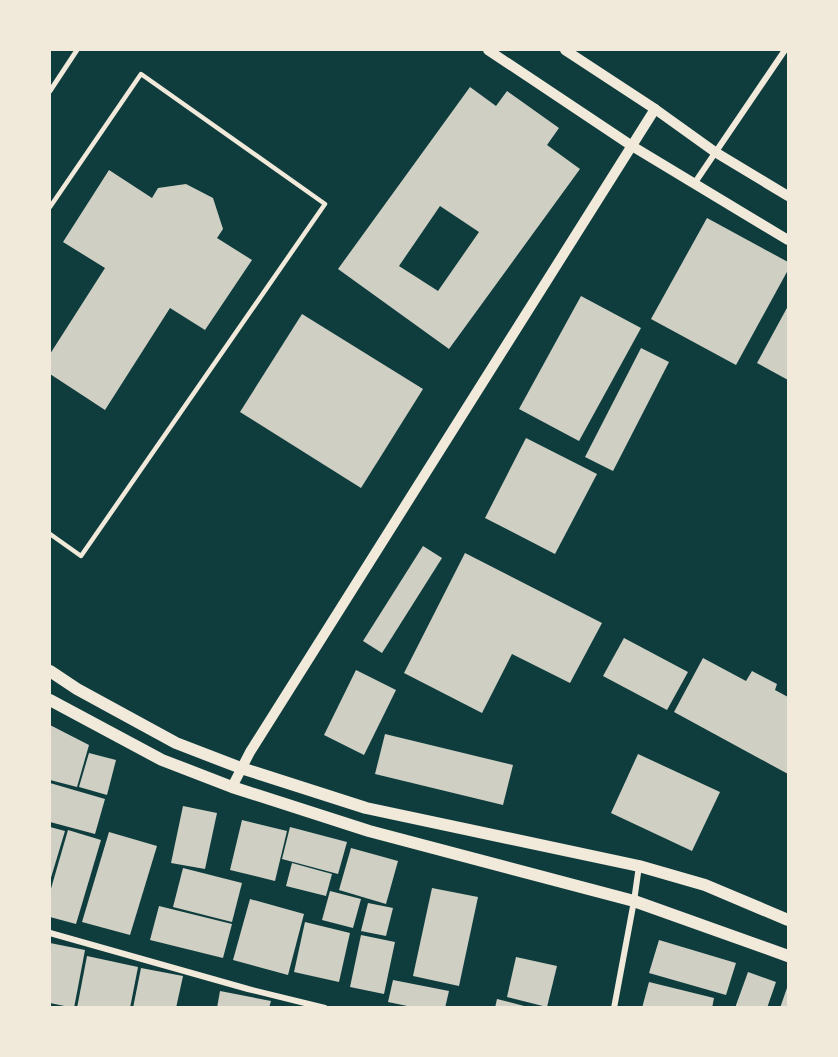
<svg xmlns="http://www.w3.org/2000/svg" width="838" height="1057" viewBox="0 0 838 1057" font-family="Overpass,sans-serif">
  <rect width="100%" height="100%" fill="#0f3d3e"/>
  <g fill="#cfcfc3" fill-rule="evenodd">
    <path d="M470,87L496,106L507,91L559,128L547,145L580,169L449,349L338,269ZM440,206L479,232L438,291L399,266Z"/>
    <polygon points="109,170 152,198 158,188 186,184 213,198 223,229 217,238 252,260 205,330 170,308 105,410 50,374 50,354 105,268 63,242"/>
    <polygon points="707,218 788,262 788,270 736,365 651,319"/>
    <polygon points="581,296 641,328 579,441 519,409"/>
    <polygon points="788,306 788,380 757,363"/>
    <polygon points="302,314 423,389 361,488 240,412"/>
    <polygon points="641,348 669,362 613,471 585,457"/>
    <polygon points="526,438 597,474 555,554 485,518"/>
    <polygon points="423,546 442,558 382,653 363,641"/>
    <polygon points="465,553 602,623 570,683 512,654 482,713 404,673"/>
    <polygon points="624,638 688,672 667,710 603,676"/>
    <polygon points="703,658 746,681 752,671 777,684 775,690 788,697 788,774 674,712"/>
    <polygon points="356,670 396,690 364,755 324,735"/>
    <polygon points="50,725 89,745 77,787 50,780"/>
    <polygon points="385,734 513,765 503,805 375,774"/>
    <polygon points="89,753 116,760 107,795 79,787"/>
    <polygon points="638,754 720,792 692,851 611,813"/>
    <polygon points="50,783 105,799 95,834 50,822"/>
    <polygon points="183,806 217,813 205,869 171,863"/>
    <polygon points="242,820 287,831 275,881 230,870"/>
    <polygon points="50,827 65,831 50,881"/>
    <polygon points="290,827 347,842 338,874 282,859"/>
    <polygon points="68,830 101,840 76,924 50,917 50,892"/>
    <polygon points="109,832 157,846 130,935 82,922"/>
    <polygon points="351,848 398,861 386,904 339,890"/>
    <polygon points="292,863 332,874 326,896 286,886"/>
    <polygon points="183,868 242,883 232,922 173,907"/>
    <polygon points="432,888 478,897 459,986 413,976"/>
    <polygon points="330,891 361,899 353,928 322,920"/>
    <polygon points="250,899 304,914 288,975 233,960"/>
    <polygon points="368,903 393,908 386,936 361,931"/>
    <polygon points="159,906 232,924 223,958 150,940"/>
    <polygon points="305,922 350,933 339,982 294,972"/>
    <polygon points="361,935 395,942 384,994 350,987"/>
    <polygon points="659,940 736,963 726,995 649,973"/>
    <polygon points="50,943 85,950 74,1008 50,1003"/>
    <polygon points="87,956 138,967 130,1008 77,1008"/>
    <polygon points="516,957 557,966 547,1007 507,997"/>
    <polygon points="141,968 183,976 176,1008 133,1008"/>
    <polygon points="748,972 776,982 767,1008 735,1008"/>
    <polygon points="393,980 449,991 445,1008 417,1008 388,1002"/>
    <polygon points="649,982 714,998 712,1008 642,1008"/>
    <polygon points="788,985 788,1008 780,1008"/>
    <polygon points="220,991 271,1001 269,1008 217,1008"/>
    <polygon points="497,999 528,1007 528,1008 495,1008"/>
  </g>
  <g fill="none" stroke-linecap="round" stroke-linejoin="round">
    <polyline stroke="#f1e9da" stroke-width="4.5" points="50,207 141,74 325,204 81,556 50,534"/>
    <polyline stroke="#f1e9da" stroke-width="5" points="50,91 77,50"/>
    <g stroke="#f1e9da" stroke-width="6">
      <polyline points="694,184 785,50"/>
      <polyline points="50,933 248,989 325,1008"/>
      <polyline points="614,1008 634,901 639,866"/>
    </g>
    <g stroke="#f1e9da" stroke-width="10">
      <polyline points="488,50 632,146 788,240"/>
      <polyline points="565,50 655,109 715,152 788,196"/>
      <polyline points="232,787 250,752 655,109"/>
    </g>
    <g stroke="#f1e9da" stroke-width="12">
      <polyline points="50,671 77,689 176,743 241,768 366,808 639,866 705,885 788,920"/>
      <polyline points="50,700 162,760 232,787 369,831 634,901 788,956"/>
    </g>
  </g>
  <rect width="838" height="1057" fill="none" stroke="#f1e9da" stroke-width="102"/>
</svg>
